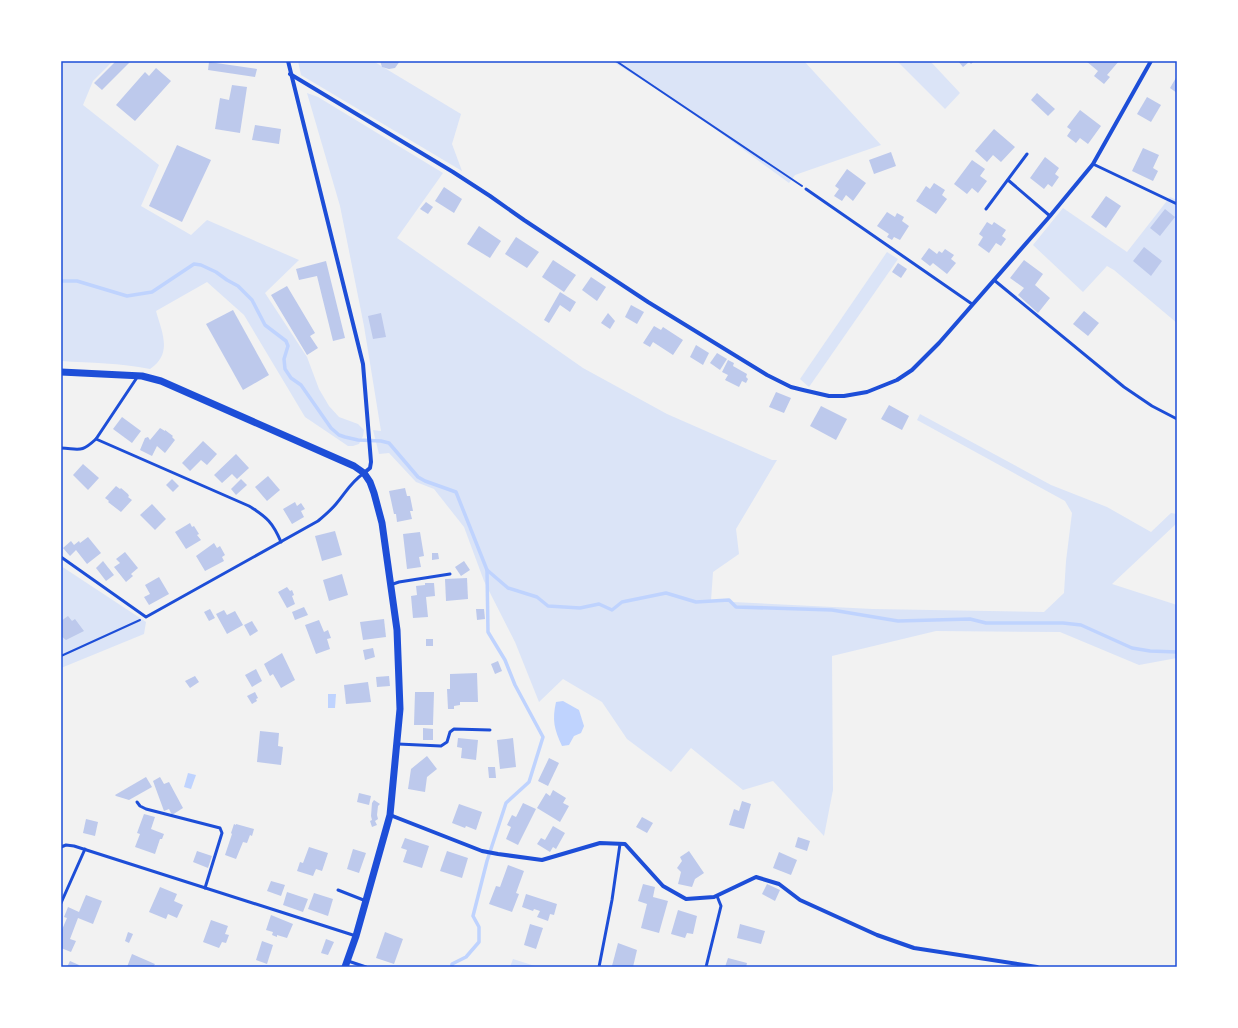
<svg xmlns="http://www.w3.org/2000/svg" width="1238" height="1028" viewBox="0 0 1238 1028" font-family="'Nunito Sans',sans-serif">
  <rect width="100%" height="100%" fill="#f2f2f2"/>
  <g fill="#dbe4f7">
    <path d="M61,61H113L93,81L83,105L159,165L141,206L191,235L207,220L299,260L265,293L307,357L319,389L329,406L339,417L358,424L364,430L363,436L359,444L353,446H348L305,417L244,315L207,282L156,311C162,333 173,353 150,369C120,363 91,363 61,361Z"/>
    <polygon points="298,61 373,61 461,114 452,144 462,171 301,75"/>
    <polygon points="612,61 804,61 881,145 795,175 789,183 685,107"/>
    <polygon points="897,61 930,61 960,93 945,109"/>
    <polygon points="307,93 318,97 443,173 397,238 583,368 667,414 772,460 777,460 736,529 739,554 713,572 711,601 873,609 1044,612 1064,593 1066,561 1072,513 1065,501 917,420 920,414 1051,485 1107,507 1151,532 1171,513 1177,514 1177,523 1112,584 1177,605 1177,658 1139,665 1060,632 936,631 832,656 833,790 824,836 773,781 743,790 691,748 671,772 627,739 602,702 563,679 539,702 515,642 484,581 464,527 434,489 416,482 389,453 379,454 373,430 381,431 364,326 340,206"/>
    <polygon points="1170,197 1177,200 1177,323 1114,270 1107,266 1083,292 1033,245 1063,208 1127,252"/>
    <polygon points="887,252 898,259 809,387 800,379"/>
    <polygon points="61,566 146,622 144,634 61,668"/>
    <polygon points="513,959 538,967 510,967"/>
  </g>
  <g fill="#bfd3fe">
    <polygon points="328,694 336,694 335,708 328,708"/>
    <path d="M563,701L579,710L584,726L581,733L574,736L569,745L562,746C554,729 552,720 556,702Z"/>
    <polygon points="188,773 196,775 191,789 184,787"/>
  </g>
  <g fill="none" stroke-linecap="round" stroke-linejoin="round">
    <g stroke="#bfd3fe" stroke-width="3.5">
      <polyline points="61,281 77,281 127,296 152,292 194,264 201,265 216,272 227,280 238,286 252,300 265,325 286,341 288,346 284,359 285,369 291,378 301,385 331,428 339,435 345,437 358,440 381,441 389,443 418,477 425,481 456,492 487,570 488,632 505,660 515,685 543,737 529,782 506,803 487,861 473,916 479,927 479,942 466,957 452,964 452,967"/>
      <polyline points="487,570 508,588 537,597 548,606 580,608 599,604 612,610 622,602 666,593 696,602 729,600 736,607 832,610 898,621 970,619 986,623 1063,623 1081,625 1132,648 1150,651 1177,652"/>
    </g>
  </g>
  <g fill="#bdc9ec">
    <polygon points="116,61 131,61 102,90 94,83"/>
    <polygon points="380,61 400,61 395,68 389,69 382,67"/>
    <polygon points="958,61 974,61 971,64 969,62 963,67"/>
    <polygon points="1086,61 1119,61 1107,75 1110,77 1104,84 1094,76 1098,71"/>
    <polygon points="209,62 257,69 255,77 208,70"/>
    <polygon points="156,68 171,81 135,121 116,105 145,72 149,76"/>
    <polygon points="1177,76 1177,93 1170,88"/>
    <polygon points="232,85 247,87 240,133 215,129 220,98 229,100"/>
    <polygon points="1037,93 1055,109 1048,116 1031,100"/>
    <polygon points="1147,97 1161,105 1151,122 1137,114"/>
    <polygon points="1080,110 1101,126 1088,144 1080,138 1076,143 1067,136 1071,130 1067,127"/>
    <polygon points="255,125 281,129 279,144 252,140"/>
    <polygon points="994,129 1015,147 1001,162 993,155 987,162 975,151"/>
    <polygon points="177,145 211,160 182,222 149,206"/>
    <polygon points="1143,148 1159,155 1153,168 1158,171 1153,181 1132,171"/>
    <polygon points="891,152 896,166 874,174 869,160"/>
    <polygon points="1045,157 1059,168 1055,174 1059,177 1052,187 1048,184 1044,189 1030,178"/>
    <polygon points="972,160 985,169 980,176 987,181 978,193 972,188 967,194 954,184"/>
    <polygon points="847,169 866,183 853,201 846,195 842,201 834,196 839,189 835,186"/>
    <polygon points="934,183 945,190 942,195 947,199 936,214 916,201 926,186 930,189"/>
    <polygon points="444,187 462,199 454,213 435,201"/>
    <polygon points="1106,196 1121,206 1106,228 1091,217"/>
    <polygon points="426,202 433,207 428,214 420,209"/>
    <polygon points="1165,209 1175,217 1160,236 1150,228"/>
    <polygon points="887,212 895,217 897,213 904,217 902,221 909,226 900,240 894,237 892,240 887,237 889,234 877,226"/>
    <polygon points="987,222 992,225 994,222 1006,230 1002,236 1006,239 1001,246 996,243 989,253 978,245 983,237 979,234"/>
    <polygon points="479,226 501,241 490,258 467,244"/>
    <polygon points="516,237 539,252 527,268 505,254"/>
    <polygon points="1144,247 1162,261 1151,276 1133,261"/>
    <polygon points="929,248 937,254 939,251 942,253 945,249 954,255 951,259 956,263 947,274 933,263 930,266 921,259"/>
    <polygon points="553,260 576,275 564,292 542,277"/>
    <polygon points="1024,260 1043,274 1035,285 1050,298 1038,313 1018,295 1024,288 1010,278"/>
    <polygon points="326,261 345,338 333,341 317,276 299,280 296,269"/>
    <polygon points="898,263 907,269 901,278 892,272"/>
    <polygon points="591,277 606,287 597,301 582,290"/>
    <polygon points="287,286 315,333 310,336 318,348 307,355 271,295"/>
    <polygon points="560,292 576,302 570,312 560,305 549,323 544,320"/>
    <polygon points="631,305 644,312 637,324 625,317"/>
    <polygon points="233,310 269,375 243,390 206,324"/>
    <polygon points="1084,311 1099,323 1088,336 1073,324"/>
    <polygon points="381,313 386,337 373,339 368,316"/>
    <polygon points="608,313 615,321 610,329 601,323"/>
    <polygon points="654,326 661,330 663,327 683,340 673,355 653,342 650,347 643,343"/>
    <polygon points="696,345 709,353 703,365 690,357"/>
    <polygon points="717,353 727,359 720,370 710,363"/>
    <polygon points="728,360 734,363 733,366 747,374 746,377 748,379 746,383 742,381 739,387 725,380 728,375 722,372"/>
    <polygon points="776,392 791,398 784,413 769,407"/>
    <polygon points="889,405 909,416 902,430 881,419"/>
    <polygon points="821,406 847,419 836,440 810,426"/>
    <polygon points="122,417 141,431 132,443 113,429"/>
    <polygon points="160,428 165,431 165,430 173,436 172,437 175,440 165,453 157,446 152,456 140,450 145,438 148,437 150,440"/>
    <polygon points="203,441 217,454 207,465 201,460 190,471 182,463"/>
    <polygon points="236,454 249,468 237,479 232,474 222,483 214,475"/>
    <polygon points="83,464 99,478 88,490 73,475"/>
    <polygon points="268,476 280,490 267,501 255,487"/>
    <polygon points="172,479 179,486 173,492 166,485"/>
    <polygon points="241,479 247,485 236,495 231,489"/>
    <polygon points="116,486 120,489 121,488 128,494 129,496 128,497 132,500 121,512 108,502 109,501 105,498"/>
    <polygon points="405,488 407,496 410,496 413,511 410,511 412,519 397,522 396,514 394,514 389,491"/>
    <polygon points="295,502 297,506 301,503 305,509 301,511 304,517 292,524 283,509"/>
    <polygon points="152,504 166,519 155,530 140,515"/>
    <polygon points="190,523 192,527 194,526 199,534 197,535 201,540 186,549 175,532"/>
    <polygon points="335,531 342,555 322,561 315,536"/>
    <polygon points="420,532 424,556 419,557 421,567 407,569 403,534"/>
    <polygon points="88,537 101,553 87,564 76,550 70,556 63,548 71,541 74,545 79,541 80,543"/>
    <polygon points="214,543 217,548 220,546 225,555 222,557 224,561 205,571 196,556"/>
    <polygon points="125,552 138,568 131,574 133,576 126,582 114,567 120,563 116,559"/>
    <polygon points="432,553 438,553 439,559 432,560"/>
    <polygon points="103,561 114,575 106,581 96,568"/>
    <polygon points="464,561 470,570 461,576 455,567"/>
    <polygon points="342,574 348,595 329,601 323,580"/>
    <polygon points="159,577 169,594 149,605 144,597 150,594 145,585"/>
    <polygon points="467,578 468,599 446,601 445,579"/>
    <polygon points="425,583 434,583 435,596 426,597 428,617 413,618 411,596 417,595 416,586 425,585"/>
    <polygon points="287,587 290,591 292,590 294,595 292,596 295,604 287,608 278,592"/>
    <polygon points="304,607 308,615 295,620 292,612"/>
    <polygon points="210,609 215,618 209,621 204,612"/>
    <polygon points="476,609 484,609 485,619 477,620"/>
    <polygon points="224,610 227,615 235,611 243,625 227,634 216,614"/>
    <polygon points="68,616 72,621 75,619 84,631 66,640 61,636 61,621"/>
    <polygon points="384,619 386,637 363,640 360,622"/>
    <polygon points="319,620 324,632 328,630 331,638 327,639 330,649 316,654 305,625"/>
    <polygon points="252,621 258,631 250,636 244,625"/>
    <rect x="426" y="639" width="7" height="7"/>
    <polygon points="373,648 375,657 365,660 363,650"/>
    <polygon points="282,653 295,680 281,688 273,674 270,676 264,664"/>
    <polygon points="498,661 502,671 495,674 491,664"/>
    <polygon points="256,669 262,681 252,687 245,675"/>
    <polygon points="477,673 478,702 460,702 460,705 454,706 454,709 448,709 447,689 450,689 450,674"/>
    <polygon points="195,676 199,682 190,688 185,681"/>
    <polygon points="389,676 390,686 377,687 376,677"/>
    <polygon points="368,682 371,702 346,704 344,685"/>
    <polygon points="255,692 258,698 256,699 257,701 252,704 247,696"/>
    <polygon points="415,692 434,692 433,725 414,725"/>
    <polygon points="423,728 433,729 433,740 423,740"/>
    <polygon points="260,731 279,733 278,746 283,747 281,765 257,762"/>
    <polygon points="458,738 478,740 476,760 461,758 462,748 457,747"/>
    <polygon points="513,738 516,767 500,769 497,740"/>
    <polygon points="427,756 437,769 427,777 425,792 408,789 411,769"/>
    <polygon points="549,758 559,763 548,786 538,781"/>
    <polygon points="488,767 495,767 496,778 489,778"/>
    <polygon points="146,777 152,787 129,800 116,796 115,795"/>
    <polygon points="160,777 164,784 169,782 183,808 172,815 169,809 164,811 153,781"/>
    <polygon points="553,790 566,798 563,803 569,806 560,822 537,808 546,793 550,796"/>
    <polygon points="359,793 371,796 369,805 357,802"/>
    <polygon points="374,800 380,804 378,806 377,815 378,819 375,821 377,825 372,827 370,821 372,820 371,816 372,803"/>
    <polygon points="742,801 751,804 744,829 729,825 734,809 739,811"/>
    <polygon points="523,803 536,809 518,845 506,839 511,827 507,825 512,815 516,817"/>
    <polygon points="459,804 482,812 476,830 466,826 465,828 452,823"/>
    <polygon points="144,814 155,817 151,829 164,834 162,839 160,839 155,854 135,847 140,834 137,833"/>
    <polygon points="642,817 653,823 647,833 636,827"/>
    <polygon points="86,819 98,822 95,836 83,833"/>
    <polygon points="234,824 236,825 236,824 254,829 252,836 250,835 247,843 243,842 236,859 225,855 232,834 231,833"/>
    <polygon points="553,826 565,833 556,849 553,847 550,852 537,844 541,838 545,840"/>
    <polygon points="798,837 810,841 807,851 795,847"/>
    <polygon points="405,838 429,846 422,868 403,862 407,850 401,848"/>
    <polygon points="309,847 328,853 322,871 316,869 313,876 297,871 300,862 303,863"/>
    <polygon points="353,849 366,853 359,873 347,869"/>
    <polygon points="197,851 212,856 208,868 193,862"/>
    <polygon points="447,851 468,858 462,878 440,871"/>
    <polygon points="689,851 704,873 695,879 692,887 678,884 681,872 677,868 682,861 680,857"/>
    <polygon points="779,852 797,860 791,875 773,868"/>
    <polygon points="508,865 524,871 516,893 519,894 512,912 489,904 496,886 500,887"/>
    <polygon points="271,881 285,885 281,896 267,891"/>
    <polygon points="643,884 655,887 653,897 668,901 659,933 641,928 647,904 638,901"/>
    <polygon points="767,884 780,890 775,901 762,894"/>
    <polygon points="160,887 177,894 174,901 183,905 177,918 168,914 166,919 149,912"/>
    <polygon points="287,892 308,899 303,912 283,905"/>
    <polygon points="314,893 333,899 328,916 308,909"/>
    <polygon points="526,894 557,904 554,915 550,914 548,921 537,917 540,911 534,909 533,911 522,907"/>
    <polygon points="86,895 102,901 93,924 78,918 70,939 76,941 71,952 61,948 61,932 67,918 64,917 68,907 79,912"/>
    <polygon points="678,910 697,916 693,934 687,933 685,938 671,934"/>
    <polygon points="271,915 293,924 287,938 277,935 277,937 272,935 273,932 266,930"/>
    <polygon points="211,920 228,926 225,934 229,935 226,943 222,942 219,948 203,942"/>
    <polygon points="530,924 543,928 536,949 524,945"/>
    <polygon points="740,924 765,931 761,944 737,938"/>
    <polygon points="128,932 133,934 129,943 125,941"/>
    <polygon points="385,932 403,939 394,964 376,958"/>
    <polygon points="326,939 334,942 328,955 321,953"/>
    <polygon points="262,941 273,945 267,964 256,960"/>
    <polygon points="618,943 637,950 633,967 612,966"/>
    <polygon points="132,954 155,964 153,967 127,967"/>
    <polygon points="728,958 747,963 746,967 725,967"/>
    <polygon points="70,961 79,965 78,967 67,967"/>
  </g>
  <g fill="none" stroke-linecap="round" stroke-linejoin="round">
    <g stroke="#1d4ed8" stroke-width="2">
      <polyline points="616,61 802,186"/>
      <polyline points="61,656 140,620"/>
    </g>
    <g stroke="#1d4ed8" stroke-width="3">
      <polyline points="1093,164 1177,204"/>
      <polyline points="1008,180 1050,216"/>
      <polyline points="806,189 972,304"/>
      <polyline points="986,209 1027,154"/>
      <polyline points="994,280 1124,387 1152,406 1177,419"/>
      <path d="M96,439L249,506C267,517 273,523 281,542"/>
      <path d="M61,448C80,449 81,453 96,439L138,376"/>
      <path d="M61,557L146,617L318,521C324,516 331,510 336,504C347,491 350,483 364,473"/>
      <polyline points="390,585 399,582 450,574"/>
      <polyline points="398,744 441,746 447,742 450,732 454,729 490,730"/>
      <polyline points="137,802 140,806 146,809 220,828 222,833 205,888"/>
      <polyline points="61,847 66,845 74,846 356,936"/>
      <polyline points="338,890 366,901"/>
      <polyline points="61,903 85,849"/>
      <polyline points="348,961 366,967"/>
      <polyline points="599,967 612,900 620,844"/>
      <polyline points="706,967 721,906 717,896"/>
    </g>
    <g stroke="#1d4ed8" stroke-width="4">
      <polyline points="288,61 363,364 371,462 370,468 364,473"/>
      <polyline points="290,74 453,172 490,196 524,220 648,302 767,375 791,387 803,390 829,396 844,396 867,392 897,380 912,370 939,343 1050,216 1093,164 1151,61"/>
      <polyline points="390,815 482,851 498,854 542,860 600,843 625,844 663,886 686,899 714,897 756,877 779,884 800,900 877,935 914,948 1037,967"/>
    </g>
    <polyline stroke="#1d4ed8" stroke-width="7" points="61,372 142,376 161,381 354,466 364,473 370,482 374,493 382,523 397,630 400,709 390,815 356,936 345,967"/>
  </g>
  <rect width="1238" height="1028" fill="none" stroke="#ffffff" stroke-width="124"/>
  <rect x="62" y="62" width="1114" height="904" fill="none" stroke="#1d4ed8" stroke-width="1.5"/>
</svg>
